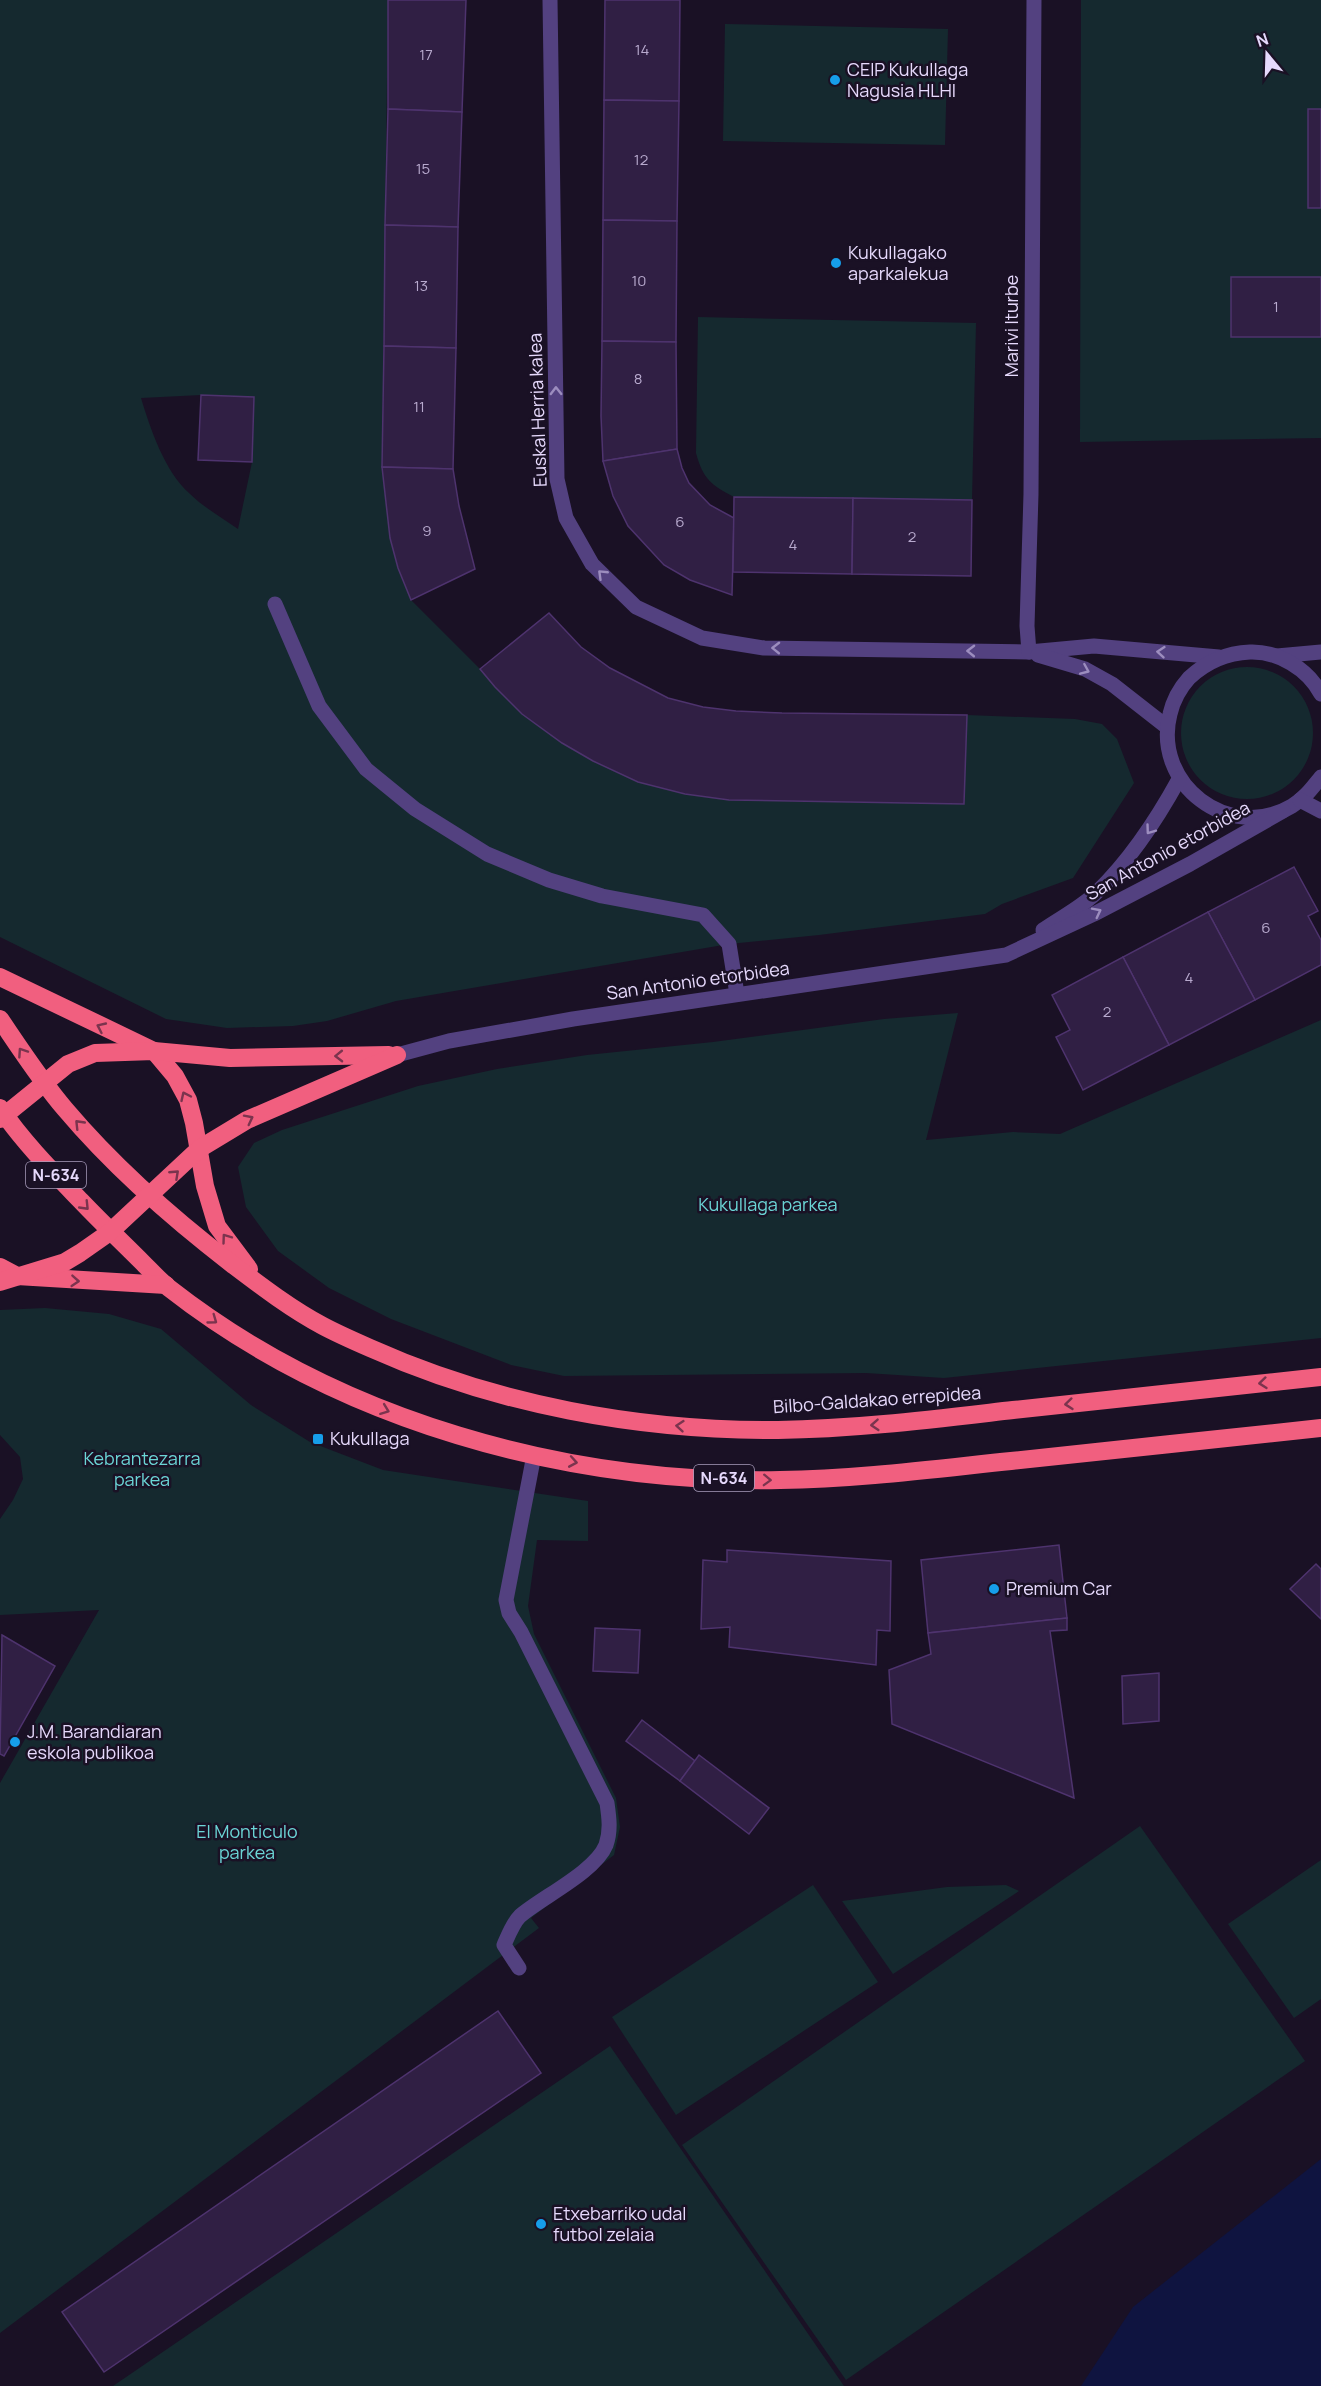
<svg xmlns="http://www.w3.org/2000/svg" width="1321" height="2386" viewBox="0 0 1321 2386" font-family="Manrope,sans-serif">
  <rect width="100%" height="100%" fill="#1a1125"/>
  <g fill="#15292f" fill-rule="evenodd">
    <path d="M0,0H388L382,467L390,538L398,568L411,600L480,669L495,687L522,714L562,743L593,761L638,782L685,794L729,800L964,804L967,715L1075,719L1102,724L1117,739L1134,783L1073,878L1002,904L985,914L819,935L729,944L396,1001L327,1021L293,1026L227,1028L166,1019L0,937ZM201,395L254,398L252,462L238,529C221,517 203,507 189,493C165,472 150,428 141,398Z"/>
    <polygon points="1081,0 1321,0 1321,438 1080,442"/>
    <polygon points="725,24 948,29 945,145 723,141"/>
    <path d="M698,317L976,323L972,500L734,497C711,485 703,479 696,453Z"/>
    <circle cx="1247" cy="733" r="66"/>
    <polygon points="958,1013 926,1140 1013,1132 1060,1134 1321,1020 1321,1338 944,1378 866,1373 564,1376 511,1365 391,1319 329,1288 278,1251 246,1207 238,1167 254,1143 282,1130 418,1086 497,1069 587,1055 713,1042 884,1019"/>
    <polygon points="45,1308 109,1314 161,1329 251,1405 310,1442 383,1470 588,1501 588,1541 537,1540 528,1606 534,1634 616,1798 620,1827 614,1855 531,1918 539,1928 0,2333 0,1783 99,1610 0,1615 0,1519 13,1500 23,1479 20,1457 0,1435 0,1310"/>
    <polygon points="1140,1826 1305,2061 846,2380 682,2145"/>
    <polygon points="1321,1860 1321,1999 1294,2018 1228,1924"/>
    <polygon points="813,1885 878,1982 676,2115 612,2017"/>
    <polygon points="1006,1885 1019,1891 893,1974 842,1901 947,1887"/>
    <polygon points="610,2046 844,2386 113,2386 585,2063"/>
  </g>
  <polygon fill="#0f1440" points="1321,2159 1321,2386 1081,2386 1133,2307"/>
  <g fill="#301f44" stroke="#4e336e" stroke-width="1.5">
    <polygon points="388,0 466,0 462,112 388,109"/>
    <polygon points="605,0 680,0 679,101 604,100"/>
    <polygon points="604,100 679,101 677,221 603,220"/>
    <polygon points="388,109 462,112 458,227 385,225"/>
    <rect x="1308" y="109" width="13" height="99"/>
    <polygon points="603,220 677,221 676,342 602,341"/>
    <polygon points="385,225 458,227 456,348 384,346"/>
    <rect x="1231" y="277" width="90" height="60"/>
    <polygon points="602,341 676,342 677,449 603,461 601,416"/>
    <polygon points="384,346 456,348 453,469 382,467"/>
    <polygon points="201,395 254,397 252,462 198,460"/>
    <polygon points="677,449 682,468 689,483 710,505 734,518 732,595 690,580 664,565 628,526 613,496 603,461"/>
    <polygon points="382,467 453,469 459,506 475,569 411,600 398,568 390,538"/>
    <polygon points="734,497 853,498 852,574 733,572"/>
    <polygon points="853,498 972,500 971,576 852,574"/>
    <polygon points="549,613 581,647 610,668 668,698 703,707 736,711 782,713 967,715 964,804 729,800 685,794 638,782 593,761 562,743 522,714 495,687 480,669"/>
    <polygon points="1294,867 1318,911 1308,916 1321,940 1321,965 1255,1000 1208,912"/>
    <polygon points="1208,912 1255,1000 1169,1045 1123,957"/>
    <polygon points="1123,957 1169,1045 1083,1090 1056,1037 1070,1030 1052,995"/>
    <polygon points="1059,1545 1067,1618 928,1633 921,1560"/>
    <polygon points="727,1550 891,1561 890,1631 877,1630 876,1665 729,1647 730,1627 701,1629 703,1560 727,1562"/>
    <polygon points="1316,1564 1321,1569 1321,1619 1290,1589"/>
    <polygon points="1067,1618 1067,1630 1050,1631 1074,1798 892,1724 889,1670 931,1654 928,1633"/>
    <polygon points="595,1628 640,1630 638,1673 593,1671"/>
    <polygon points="2,1635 55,1666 4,1756 0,1754"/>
    <polygon points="1159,1673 1159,1721 1123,1724 1122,1676"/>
    <polygon points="642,1720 695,1761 680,1781 626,1741"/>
    <polygon points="699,1755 769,1808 749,1834 680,1781"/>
    <polygon points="498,2011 541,2073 104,2372 62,2312"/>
  </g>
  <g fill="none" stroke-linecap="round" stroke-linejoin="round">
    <g stroke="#534180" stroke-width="15">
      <polyline points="550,0 557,479 566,518 592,564 636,607 702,638 764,648 1029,652 1094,646 1219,657"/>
      <polyline points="275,604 319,706 366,769 415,809 487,854 549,880 602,896 703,915 729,944 737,994"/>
      <polyline points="1029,652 1027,626 1031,494 1034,0"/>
      <polyline points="1038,655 1085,669 1112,684 1167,727"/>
      <polyline points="1277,656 1321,652"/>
      <path d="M1321,694C1308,669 1278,651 1250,652C1226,653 1206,662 1189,678C1180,688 1173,701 1170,714C1152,784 1229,843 1292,806C1305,798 1312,788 1321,777"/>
      <polyline points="1300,800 1321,811"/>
      <path d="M1043,930C1060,918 1082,907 1097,892C1131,859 1156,821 1179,779"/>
      <polyline points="397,1055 449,1041 573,1019 1006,955 1094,914 1190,864 1283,811"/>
      <path d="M519,1968L504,1945C508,1936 513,1923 520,1916C542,1897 595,1872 606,1845C611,1831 609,1817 607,1803L521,1632L509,1613L506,1600L534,1455"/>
    </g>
    <g stroke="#f15f7f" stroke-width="18">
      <polyline points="0,977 154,1051 175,1076 188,1100 194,1123 205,1186 217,1226 249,1269"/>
      <path d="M0,1019C21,1050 41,1081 65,1109C114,1167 172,1218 232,1264C261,1286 291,1309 323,1326C338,1334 354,1341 370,1348C497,1405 640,1431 778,1430C857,1429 935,1419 1013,1410C1116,1399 1218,1388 1321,1377"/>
      <path d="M0,1108C23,1142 53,1172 81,1201C101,1222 122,1242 143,1263C151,1271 159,1280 169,1288C339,1421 566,1484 780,1480C857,1479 934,1469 1011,1461C1114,1450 1218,1439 1321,1428"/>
      <polyline points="0,1119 68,1064 95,1053 154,1051 230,1058 389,1055"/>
      <polyline points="0,1267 17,1276 166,1285"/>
      <polyline points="0,1282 65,1262 80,1253 110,1232 199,1149 247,1120 397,1055"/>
    </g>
  </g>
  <defs><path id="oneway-chevron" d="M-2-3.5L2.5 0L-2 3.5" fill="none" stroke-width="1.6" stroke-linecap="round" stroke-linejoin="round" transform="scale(1.5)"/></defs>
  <g stroke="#9c8dbe">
    <use href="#oneway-chevron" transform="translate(556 391) rotate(-91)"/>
    <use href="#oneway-chevron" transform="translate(602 574) rotate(-136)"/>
    <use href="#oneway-chevron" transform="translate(776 648) rotate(-179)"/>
    <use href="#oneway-chevron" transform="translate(971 651) rotate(-179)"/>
    <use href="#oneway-chevron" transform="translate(1161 652) rotate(-175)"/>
    <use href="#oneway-chevron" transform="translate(1085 670) rotate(23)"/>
    <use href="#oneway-chevron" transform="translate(1150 830) rotate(126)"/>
    <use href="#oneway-chevron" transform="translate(1097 912) rotate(-27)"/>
  </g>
  <g stroke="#7b344e">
    <use href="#oneway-chevron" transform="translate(101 1027) rotate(-155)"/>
    <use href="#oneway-chevron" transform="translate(22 1052) rotate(-124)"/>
    <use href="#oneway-chevron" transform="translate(339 1056) rotate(179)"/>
    <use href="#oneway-chevron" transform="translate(185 1096) rotate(-115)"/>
    <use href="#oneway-chevron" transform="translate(249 1119) rotate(-27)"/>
    <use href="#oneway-chevron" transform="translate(79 1124) rotate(-134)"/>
    <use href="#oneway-chevron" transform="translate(175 1174) rotate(-43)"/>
    <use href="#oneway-chevron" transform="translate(85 1206) rotate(46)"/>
    <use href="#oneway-chevron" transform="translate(226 1238) rotate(-126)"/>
    <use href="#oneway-chevron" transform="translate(75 1281) rotate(4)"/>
    <use href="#oneway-chevron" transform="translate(213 1320) rotate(36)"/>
    <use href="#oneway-chevron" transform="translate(1263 1383) rotate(174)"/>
    <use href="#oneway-chevron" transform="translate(1069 1404) rotate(174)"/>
    <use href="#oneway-chevron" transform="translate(385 1410) rotate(21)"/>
    <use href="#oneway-chevron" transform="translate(875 1425) rotate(176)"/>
    <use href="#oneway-chevron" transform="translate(680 1426) rotate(-175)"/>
    <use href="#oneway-chevron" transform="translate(573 1462) rotate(10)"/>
    <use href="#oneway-chevron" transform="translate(767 1480) rotate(2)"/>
  </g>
  <g fill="#169eea" stroke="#1a1125" stroke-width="2">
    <circle cx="835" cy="80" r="6"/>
    <circle cx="836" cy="263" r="6"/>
    <rect x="312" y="1433" width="12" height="12" rx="3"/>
    <circle cx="994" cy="1589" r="6"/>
    <circle cx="15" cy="1742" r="6"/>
    <circle cx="541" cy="2224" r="6"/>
  </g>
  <g text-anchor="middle" stroke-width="5" stroke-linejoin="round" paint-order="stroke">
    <g font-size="15" fill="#b8aace">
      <text x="642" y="55">14</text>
      <text x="426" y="60">17</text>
      <text x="641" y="165">12</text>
      <text x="423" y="174">15</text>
      <text x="639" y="286">10</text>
      <text x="421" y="291">13</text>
      <text x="1276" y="312">1</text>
      <text x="638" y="384">8</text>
      <text x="419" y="412">11</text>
      <text x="680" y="527">6</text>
      <text x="427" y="536">9</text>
      <text x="912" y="542">2</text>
      <text x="793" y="550">4</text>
      <text x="1266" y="933">6</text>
      <text x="1189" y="983">4</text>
      <text x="1107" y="1017">2</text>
    </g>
    <g fill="#1a1125" stroke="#a99dbc" stroke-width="1.5">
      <rect x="26" y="1162" width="60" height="26" rx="4.5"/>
      <rect x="694" y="1465" width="60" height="26" rx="4.5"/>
    </g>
    <g font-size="16" font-weight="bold" fill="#e6d9fc">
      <text x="56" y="1181">N-634</text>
      <text x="724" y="1484">N-634</text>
    </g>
    <g font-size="18" fill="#e6d9fc" stroke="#1a1125" text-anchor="start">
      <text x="847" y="76">CEIP Kukullaga<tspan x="847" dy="21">Nagusia HLHI</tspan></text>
      <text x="848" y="259">Kukullagako<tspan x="848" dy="21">aparkalekua</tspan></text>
      <text x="330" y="1445">Kukullaga</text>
      <text x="1006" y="1595">Premium Car</text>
      <text x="27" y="1738">J.M. Barandiaran<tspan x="27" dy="21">eskola publikoa</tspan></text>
      <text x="553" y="2220">Etxebarriko udal<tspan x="553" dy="21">futbol zelaia</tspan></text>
    </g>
    <g font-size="18" fill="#e6d9fc" stroke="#1a1125">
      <text transform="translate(1012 326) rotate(-90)" y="6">Marivi Iturbe</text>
      <text transform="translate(538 410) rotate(-92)" y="6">Euskal Herria kalea</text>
      <text transform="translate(1168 851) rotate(-29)" y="6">San Antonio etorbidea</text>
      <text transform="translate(698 981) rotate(-8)" y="6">San Antonio etorbidea</text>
      <text transform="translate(877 1400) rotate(-4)" y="6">Bilbo-Galdakao errepidea</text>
    </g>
    <g font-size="18" fill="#6bd5d6" stroke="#1a1125">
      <text x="768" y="1211">Kukullaga parkea</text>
      <text x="142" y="1465">Kebrantezarra<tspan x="142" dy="21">parkea</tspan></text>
      <text x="247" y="1838">El Monticulo<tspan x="247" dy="21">parkea</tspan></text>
    </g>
  </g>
  <g transform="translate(1267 54) rotate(341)" stroke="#1a1125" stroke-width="4.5" paint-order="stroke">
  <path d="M0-4.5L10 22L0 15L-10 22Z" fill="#e6d9fc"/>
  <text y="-9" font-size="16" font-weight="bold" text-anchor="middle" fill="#e6d9fc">N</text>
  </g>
</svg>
